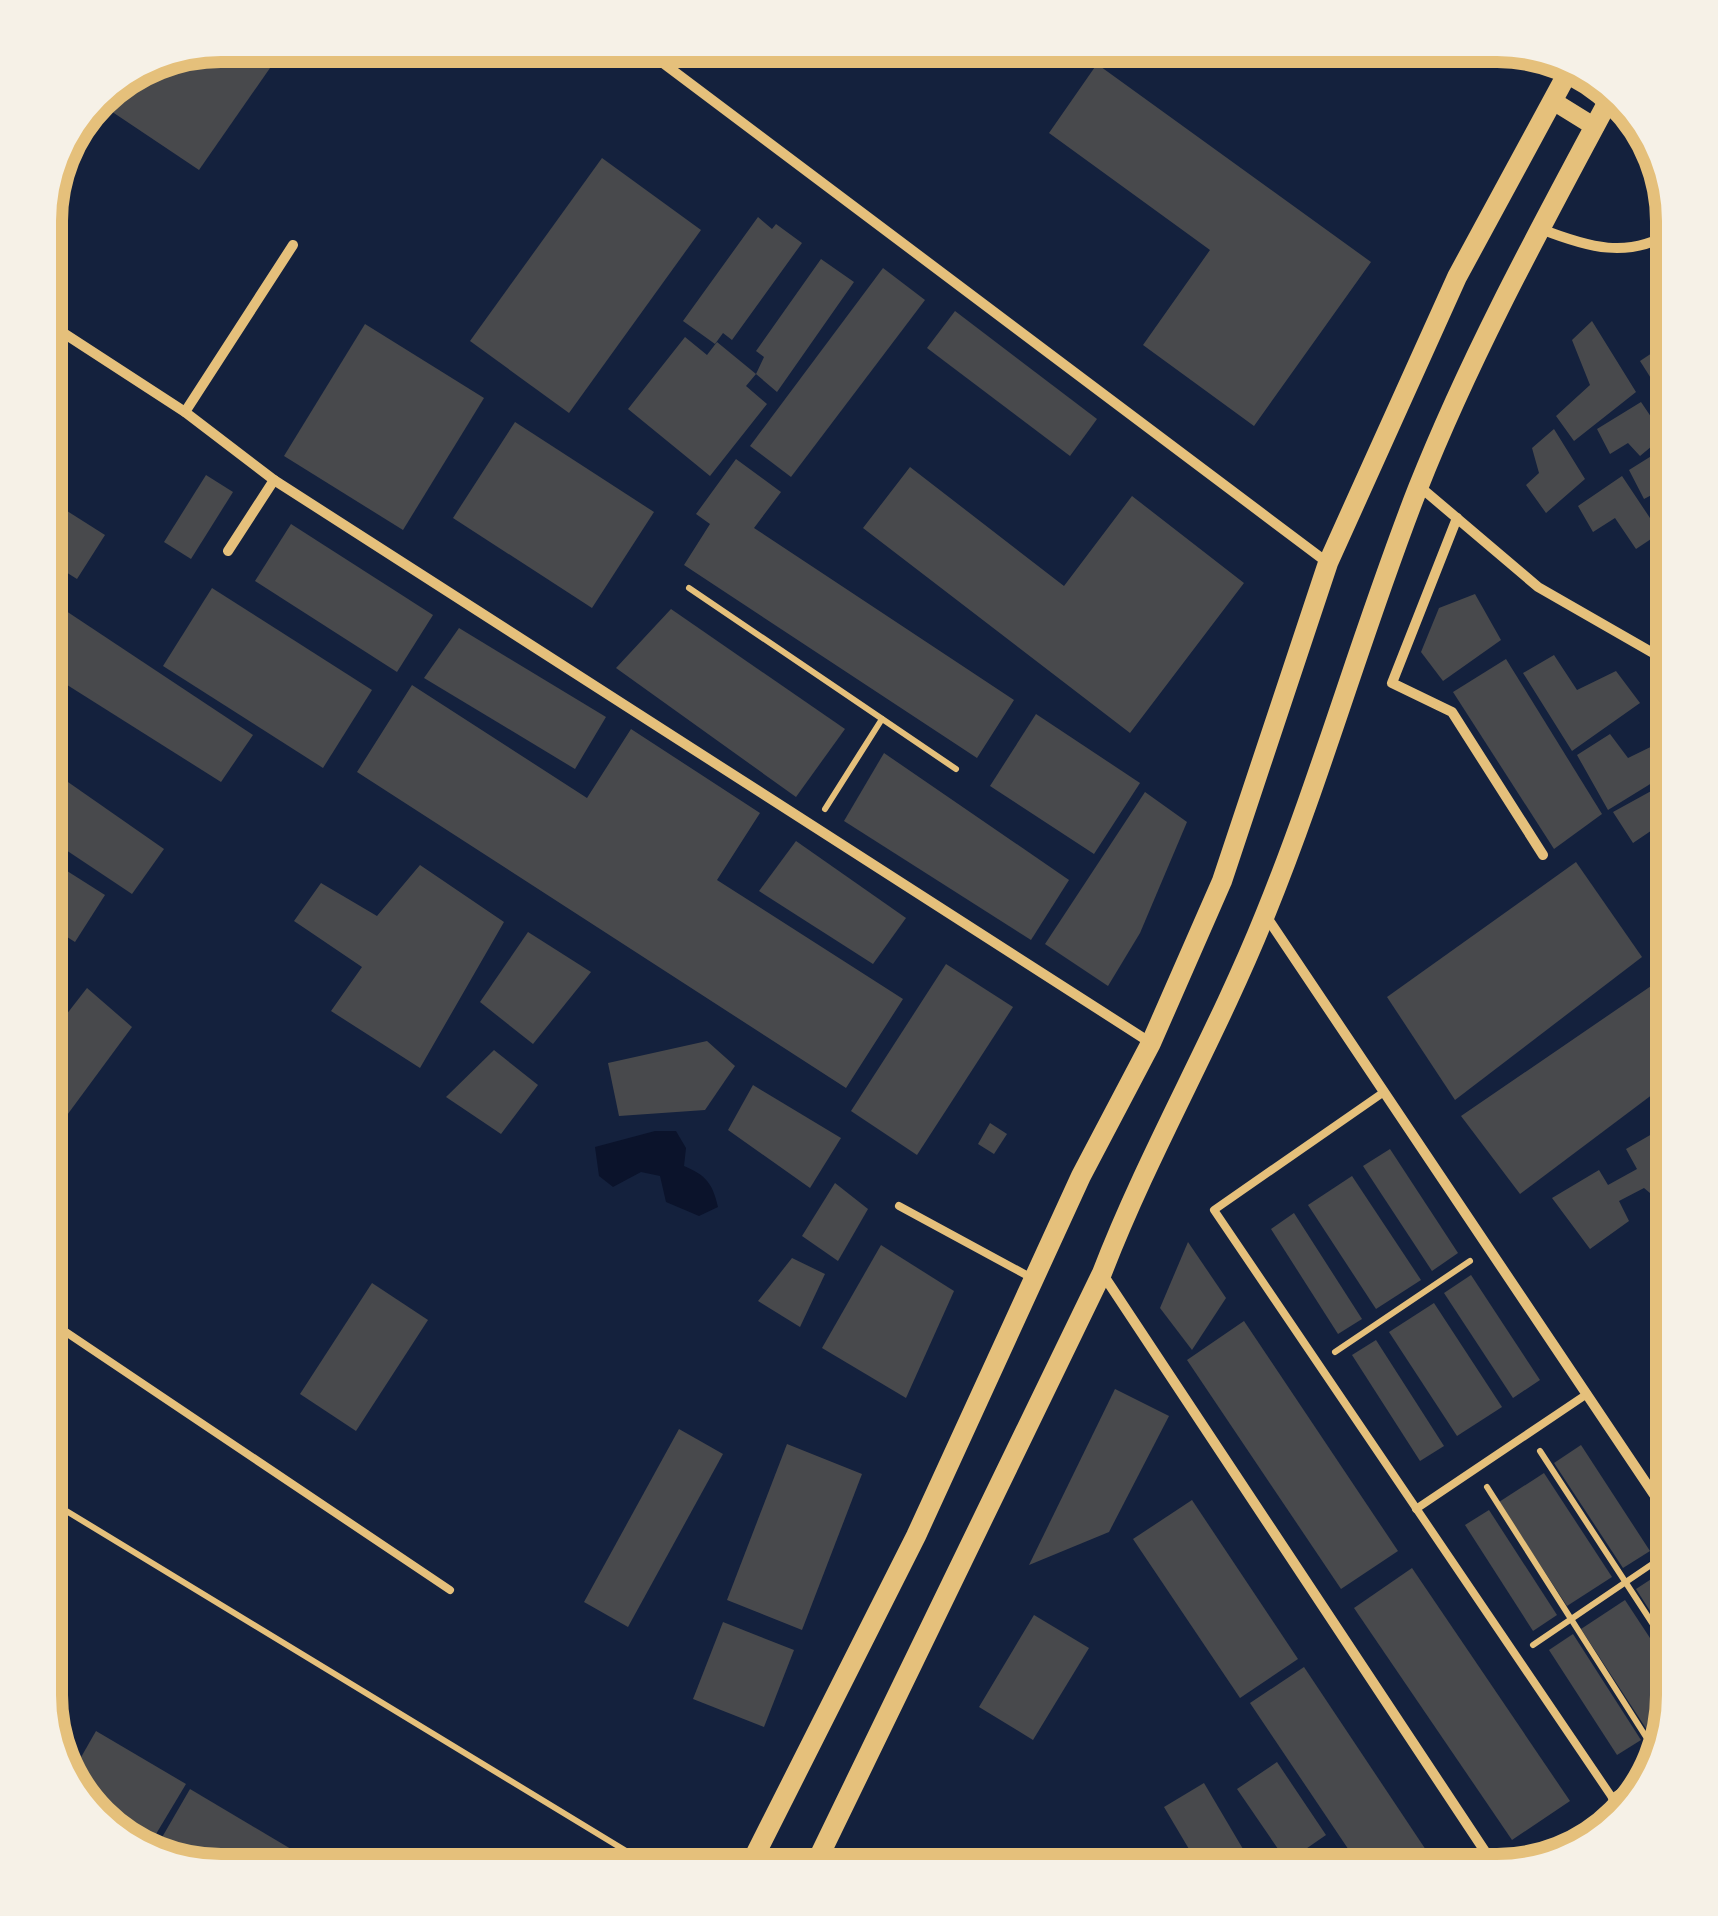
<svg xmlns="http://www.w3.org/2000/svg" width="1718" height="1916" font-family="'Asap Condensed',sans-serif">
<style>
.water{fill:#0b132b}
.building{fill:#48494c}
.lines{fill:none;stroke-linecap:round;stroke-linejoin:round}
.path{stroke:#e5c07b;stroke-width:6}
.service{stroke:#e5c07b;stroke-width:8}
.minor{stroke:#e5c07b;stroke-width:10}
.tertiary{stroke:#e5c07b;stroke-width:18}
.secondary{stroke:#e5c07b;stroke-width:20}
.rim{fill:none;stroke:#e5c07b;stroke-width:12}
</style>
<rect width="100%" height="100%" fill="#14213d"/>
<path class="water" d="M655,1131H676L686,1148L684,1166C706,1175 713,1184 718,1207L699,1216L666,1202L660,1176L641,1172L613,1187L599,1176L595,1147Z"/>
<g class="building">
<path d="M222,45H286L199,170L96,101L105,89Z"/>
<path d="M1097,64L1371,262L1254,426L1143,345L1210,250L1049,133Z"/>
<path d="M602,158L701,230L569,413L470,341Z"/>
<path d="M758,217L772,229L776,224L802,243L732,340L723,333L715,344L683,321Z"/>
<path d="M821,259L854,282L777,392L756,374L764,357L756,351Z"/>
<path d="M883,268L925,300L791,477L750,446Z"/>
<path d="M955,311L1097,419L1070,456L927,348Z"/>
<path d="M1592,321L1636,392L1574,441L1556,416L1590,385L1572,340Z"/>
<path d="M365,324L484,398L403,530L284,456Z"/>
<path d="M685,337L707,355L717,342L756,374L746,386L767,404L710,476L628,409Z"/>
<path d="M1673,339V413L1640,361Z"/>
<path d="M1641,402L1664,436L1640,456L1628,443L1610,454L1597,429Z"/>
<path d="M515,422L654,512L592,608L453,518Z"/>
<path d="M1554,429L1585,479L1546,513L1526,485L1539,473L1532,448Z"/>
<path d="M1669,445L1673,451V506L1663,489L1644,499L1629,470Z"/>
<path d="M736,459L781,492L754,528L1014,700L977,758L684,565L710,524L696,514Z"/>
<path d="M910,467L1064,586L1132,496L1244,583L1130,733L863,528Z"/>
<path d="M206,475L233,492L191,559L164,542Z"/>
<path d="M1622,476L1660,533L1636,549L1615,518L1593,532L1578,506Z"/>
<path d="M45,497L105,535L77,579L45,559Z"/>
<path d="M291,524L433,615L397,672L255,581Z"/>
<path d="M212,588L372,690L323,768L163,666Z"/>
<path d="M1475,594L1501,640L1443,681L1421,652L1439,608Z"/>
<path d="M45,597L253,735L221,782L45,671Z"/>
<path d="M671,609L845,729L796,797L616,668Z"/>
<path d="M459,628L606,717L575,769L424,678Z"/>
<path d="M1554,655L1577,690L1616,671L1640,703L1572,751L1523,673Z"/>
<path d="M1506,659L1602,814L1554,849L1453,692Z"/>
<path d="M412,685L587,798L631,729L760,813L717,880L903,999L846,1088L357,772Z"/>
<path d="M1036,714L1140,783L1094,854L990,786Z"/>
<path d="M1610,734L1628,758L1673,736V770L1608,810L1577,755Z"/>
<path d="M884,753L1069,880L1031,940L844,821Z"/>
<path d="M45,766L164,849L132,894L45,836Z"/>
<path d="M1673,779V823L1670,818L1633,843L1613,812Z"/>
<path d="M1145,792L1187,822L1140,933L1108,986L1045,944Z"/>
<path d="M796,841L906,918L873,964L759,891Z"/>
<path d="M45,857L105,895L75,942L45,923Z"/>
<path d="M1576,862L1642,957L1455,1100L1387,997Z"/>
<path d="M420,865L504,922L420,1068L331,1011L362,967L294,921L321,883L377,916Z"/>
<path d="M528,932L591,972L533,1044L480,1002Z"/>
<path d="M946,964L1013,1007L917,1155L851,1111Z"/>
<path d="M1673,971V1079L1520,1194L1461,1116Z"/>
<path d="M87,988L132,1027L45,1145V1042Z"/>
<path d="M707,1041L735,1066L705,1110L619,1116L608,1063Z"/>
<path d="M494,1050L538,1085L501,1134L446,1097Z"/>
<path d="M753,1085L841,1138L810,1188L728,1130Z"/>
<path d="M990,1123L1007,1134L994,1154L978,1144Z"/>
<path d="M1671,1123L1673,1193L1662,1203L1644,1188L1619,1201L1629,1221L1590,1249L1552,1198L1599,1170L1608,1185L1637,1169L1626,1149Z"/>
<path d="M1390,1149L1458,1253L1432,1271L1363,1166Z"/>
<path d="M1352,1176L1421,1280L1376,1309L1308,1205Z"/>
<path d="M835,1183L868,1209L838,1261L802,1236Z"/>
<path d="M1294,1213L1362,1319L1338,1334L1271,1229Z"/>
<path d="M1188,1242L1226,1298L1192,1350L1160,1308Z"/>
<path d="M881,1245L954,1291L906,1398L822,1348Z"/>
<path d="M792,1258L825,1274L800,1327L758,1301Z"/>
<path d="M1471,1275L1540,1380L1513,1398L1444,1293Z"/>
<path d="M372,1283L428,1320L356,1431L300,1394Z"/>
<path d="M1434,1303L1502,1407L1457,1436L1389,1332Z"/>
<path d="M1244,1321L1398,1551L1341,1589L1187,1360Z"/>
<path d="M1376,1340L1444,1446L1420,1461L1352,1355Z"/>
<path d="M1115,1389L1169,1416L1109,1532L1029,1565Z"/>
<path d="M679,1429L723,1454L628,1627L584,1602Z"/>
<path d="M787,1444L862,1474L802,1630L727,1600Z"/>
<path d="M1581,1445L1650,1551L1623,1568L1554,1463Z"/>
<path d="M1544,1473L1612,1577L1567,1606L1499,1502Z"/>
<path d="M1192,1500L1298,1659L1240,1698L1133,1539Z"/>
<path d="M1489,1510L1557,1615L1533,1631L1465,1525Z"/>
<path d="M1412,1568L1570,1801L1512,1840L1354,1608Z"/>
<path d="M1662,1572L1673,1588V1647L1636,1589Z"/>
<path d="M1625,1600L1673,1673L1667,1721L1649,1733L1581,1629Z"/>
<path d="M1034,1615L1089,1648L1033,1740L979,1707Z"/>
<path d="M723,1622L794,1650L764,1727L693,1699Z"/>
<path d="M1573,1634L1641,1740L1617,1755L1549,1650Z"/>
<path d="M1304,1667L1426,1850L1395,1871H1363L1250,1703Z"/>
<path d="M96,1731L186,1784L153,1839L79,1795L72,1773Z"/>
<path d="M1277,1762L1326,1835L1287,1862L1237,1789Z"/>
<path d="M1204,1783L1256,1871H1202L1164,1807Z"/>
<path d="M190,1789L328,1871H221L184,1862L157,1846Z"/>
</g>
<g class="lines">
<g class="path">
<path d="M689,588L956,769"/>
<path d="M825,809L882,719"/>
<path d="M1335,1352L1470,1261"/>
<path d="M1540,1451L1673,1655"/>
<path d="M1487,1487L1655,1751"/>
<path d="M45,1498L659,1871"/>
<path d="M1533,1645L1673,1550"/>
</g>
<g class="service">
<path d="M662,62L673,46"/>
<path d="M1384,1092L1214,1210L1622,1812"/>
<path d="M899,1206L1030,1277"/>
<path d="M45,1318L450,1590"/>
<path d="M1416,1509L1587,1394"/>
<path d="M1612,1798L1655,1769"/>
</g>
<g class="minor">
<path d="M639,45L1328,563"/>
<path d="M1541,229C1587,247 1629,260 1673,231"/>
<path d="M45,321L185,412L274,480L1151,1043"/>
<path d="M185,412L293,245"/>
<path d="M1419,486L1538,587L1660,657L1673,656"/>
<path d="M1457,518L1392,683L1452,712L1543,855"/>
<path d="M228,551L274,480"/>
<path d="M1266,916L1673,1523"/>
<path d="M1102,1273L1498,1871"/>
</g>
<path class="tertiary" d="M1553,101L1595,127"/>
<g class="secondary">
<path d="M747,1871L916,1536L1081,1176L1151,1043L1222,881L1328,563L1457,277L1573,63"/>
<path d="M812,1871L1102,1273C1149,1151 1216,1037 1265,915C1322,775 1363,628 1418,488C1472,352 1543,223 1612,94"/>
</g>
</g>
<path d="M0 0H1718V1916H0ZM221 62H1497A159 159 0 0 1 1656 221V1695A159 159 0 0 1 1497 1854H221A159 159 0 0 1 62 1695V221A159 159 0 0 1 221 62Z" fill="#f6f1e7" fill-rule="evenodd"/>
<path class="rim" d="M221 62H1497A159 159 0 0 1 1656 221V1695A159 159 0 0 1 1497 1854H221A159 159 0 0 1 62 1695V221A159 159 0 0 1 221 62Z"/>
</svg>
